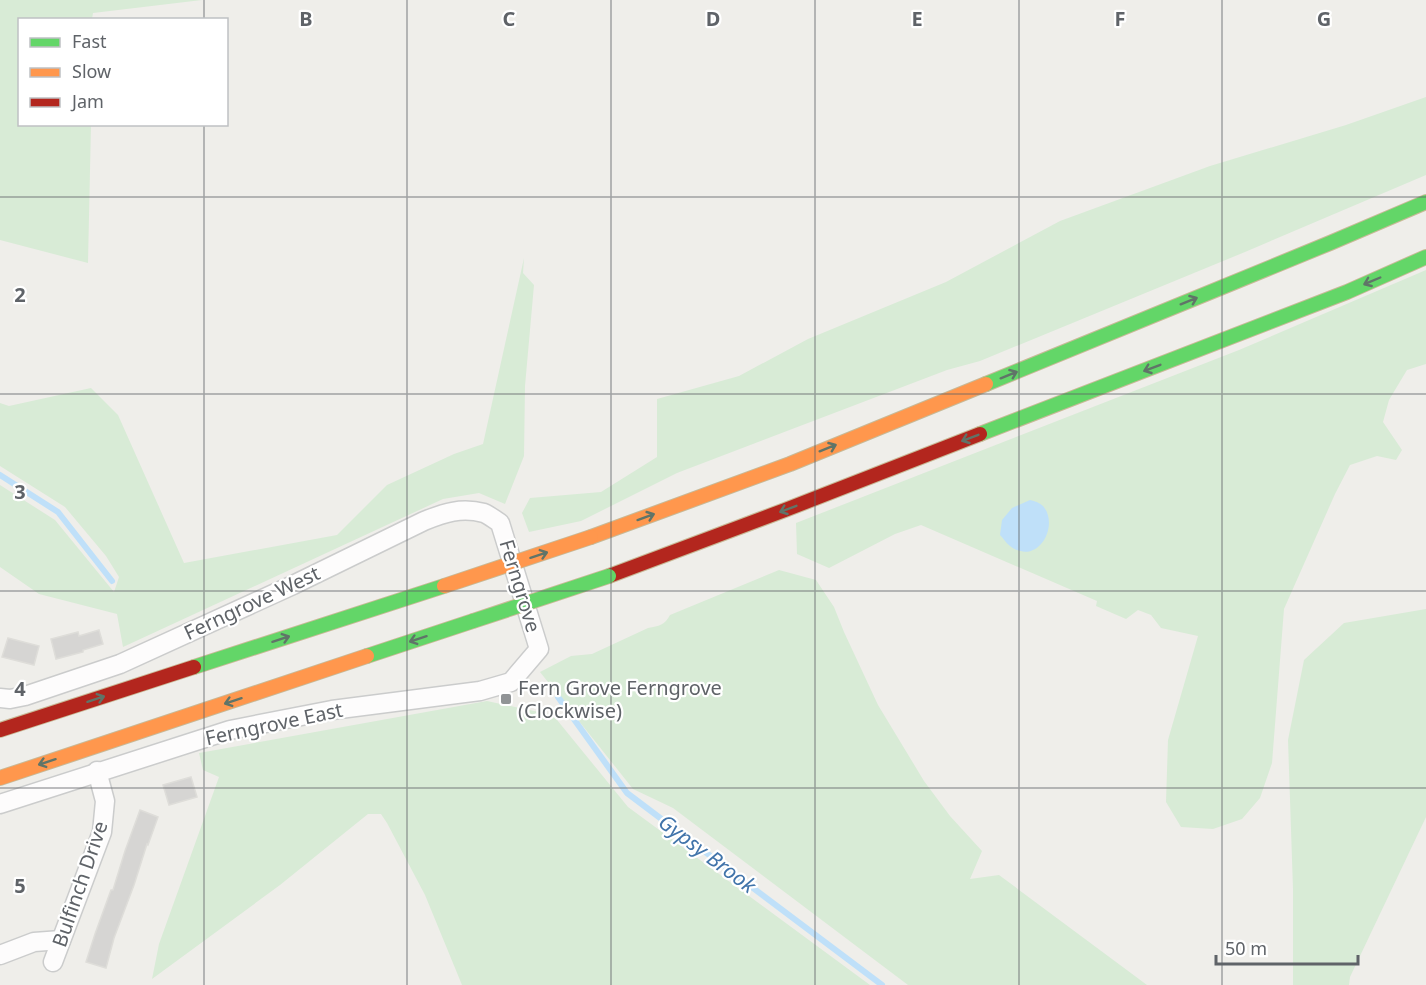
<svg xmlns="http://www.w3.org/2000/svg" width="1426" height="985" font-family="'Noto Sans',sans-serif">
<style>
.green{fill:#d8ebd6}
.water{fill:#bfe0f9}
.lines{fill:none;stroke-linecap:round;stroke-linejoin:round}
.stream{stroke:#bfe0f9;stroke-width:6}
.building{fill:#d6d5d3;stroke:#deddd9;stroke-width:1.5}
.street-casing{stroke:#cbcccc;stroke-width:21}
.fast-casing{stroke:#c8b996;stroke-width:16}
.slow-casing{stroke:#c8b996;stroke-width:16}
.jam-casing{stroke:#c8b996;stroke-width:16}
.street{stroke:#fdfcfc;stroke-width:18}
.fast{stroke:#63d668;stroke-width:14}
.slow{stroke:#ff974d;stroke-width:14}
.jam{stroke:#b3261e;stroke-width:14}
.fast-bridge-casing{stroke:#c8b996;stroke-width:16;stroke-linecap:butt}
.slow-bridge-casing{stroke:#c8b996;stroke-width:16;stroke-linecap:butt}
.fast-bridge{stroke:#63d668;stroke-width:14}
.slow-bridge{stroke:#ff974d;stroke-width:14}
.oneway{stroke:#607468}
.grid{fill:none;stroke:#5f6368;stroke-width:1.5;stroke-opacity:0.55}
.poi-dot{fill:#919496;stroke:#fff;stroke-width:2}
.labels{text-anchor:middle;stroke-width:4.5;stroke-linejoin:round;paint-order:stroke}
.street-label{font-size:20px;fill:#5f6368;stroke:#fff}
.poi-label{font-size:20px;fill:#5f6368;stroke:#fff;text-anchor:start}
.water-label{font-size:21px;font-style:italic;fill:#4174aa;stroke:#fff}
.grid-label{font-size:20px;text-anchor:middle;font-weight:bold;fill:#5f6368;stroke:#fff;stroke-width:4.5;stroke-linejoin:round;paint-order:stroke}
</style>
<rect width="100%" height="100%" fill="#efeeea"/>
<g class="green">
<path d="M0,0H202L93,13L92,19L20,20V124L91,125L88,263L0,240Z"/>
<path d="M1426,97V175L1245,252L980,361L947,370L677,473L581,521L529,532L522,513L530,498L601,492L657,457V399L739,376L808,339L946,282L1060,221L1210,166L1346,125Z"/>
<path d="M524,258L523,273L534,285L525,386L524,456L505,504L479,493L443,499L123,647L117,614L39,594L0,567V485L55,520L114,592L119,577L106,556L65,507L0,466V403L9,406L91,388L118,415L184,563L337,535L387,485L454,454L483,444Z"/>
<path d="M1426,270V364L1407,370L1389,400L1383,422L1402,450L1396,460L1377,456L1350,465L1335,494L1284,609L1272,763L1260,798L1242,819L1213,829L1181,827L1166,802L1168,740L1198,636L1161,628L1151,615L1138,610L1126,619L1096,606L1097,601L921,525L895,534L829,568L797,554L796,523L1239,350Z"/>
<path d="M779,570L816,580L834,607L844,632L878,705L924,781L950,816L982,851L970,879L999,875L1147,985H908L673,808L633,789L540,672L571,656L592,654L648,628C659,626 665,625 670,615Z"/>
<path d="M1426,609V817L1350,977L1349,985H1293V889L1288,740L1304,660L1344,623Z"/>
<path d="M487,701L553,715L628,807L870,985H462L425,895L387,823L381,814H368L280,885L152,979L159,944L219,777L203,770L199,753Z"/>
</g>
<path class="water" d="M1030,500C1035,501 1040,503 1043,506C1060,525 1038,567 1010,546C1006,543 1003,538 1000,535L1002,520L1012,508Z"/>
<g class="lines">
<g class="stream">
<path d="M0,475L58,512L112,581"/>
<path d="M558,697L627,793L882,985"/>
</g>
</g>
<g class="building">
<path d="M99,630L103,644L83,650V652L56,659L51,639L78,632L79,636Z"/>
<path d="M8,638L39,646L34,665L2,657Z"/>
<path d="M191,777L197,797L169,805L163,785Z"/>
<path d="M140,810L158,817L148,845L147,844L134,885L114,938L106,968L86,962L95,934L111,890H113L125,851Z"/>
</g>
<g class="lines">
<defs>
<g id="street">
<path d="M0,698L10,699L25,696L120,664L293,585L424,521C444,513 461,507 484,513C489,515 495,520 500,523L539,649L511,682L480,691L332,710L230,730L0,804"/>
<path d="M0,955L34,942L61,940"/>
<path d="M53,962L102,832L105,801L97,771"/>
</g>
<g id="fast">
<path d="M986,384L1330,243L1426,202"/>
<path d="M980,434L1347,292L1426,257"/>
<path d="M367,656L473,621"/>
<path d="M194,667L444,586"/>
</g>
<g id="slow">
<path d="M591,537L790,464L986,384"/>
<path d="M0,778L367,656"/>
</g>
<g id="jam">
<path d="M609,576L785,510L980,434"/>
<path d="M0,730L194,667"/>
</g>
</defs>
<use href="#street" class="street-casing"/>
<use href="#fast" class="fast-casing"/>
<use href="#slow" class="slow-casing"/>
<use href="#jam" class="jam-casing"/>
<use href="#street" class="street"/>
<use href="#fast" class="fast"/>
<use href="#slow" class="slow"/>
<use href="#jam" class="jam"/>
<defs>
<path id="fast-bridge" d="M473,621L609,576"/>
<path id="slow-bridge" d="M444,586L591,537"/>
</defs>
<use href="#fast-bridge" class="fast-bridge-casing"/>
<use href="#slow-bridge" class="slow-bridge-casing"/>
<use href="#fast-bridge" class="fast-bridge"/>
<use href="#slow-bridge" class="slow-bridge"/>
</g>
<defs><path id="oneway-shaft" d="M-6 0H5M1.5-3L5.5 0L1.5 3" fill="none" stroke-width="1.6" stroke-linecap="round" stroke-linejoin="round" transform="scale(1.5)"/></defs>
<g class="oneway">
<use href="#oneway-shaft" transform="translate(1372 281) rotate(157)"/>
<use href="#oneway-shaft" transform="translate(1189 301) rotate(-22)"/>
<use href="#oneway-shaft" transform="translate(1152 368) rotate(159)"/>
<use href="#oneway-shaft" transform="translate(1009 375) rotate(-22)"/>
<use href="#oneway-shaft" transform="translate(970 438) rotate(159)"/>
<use href="#oneway-shaft" transform="translate(828 448) rotate(-22)"/>
<use href="#oneway-shaft" transform="translate(788 509) rotate(159)"/>
<use href="#oneway-shaft" transform="translate(646 517) rotate(-20)"/>
<use href="#oneway-shaft" transform="translate(539 555) rotate(-18)"/>
<use href="#oneway-shaft" transform="translate(281 639) rotate(-18)"/>
<use href="#oneway-shaft" transform="translate(418 639) rotate(162)"/>
<use href="#oneway-shaft" transform="translate(96 699) rotate(-18)"/>
<use href="#oneway-shaft" transform="translate(233 701) rotate(162)"/>
<use href="#oneway-shaft" transform="translate(47 762) rotate(162)"/>
</g>
<path class="grid" d="M204,0V20M407,0V985M611,0V985M815,0V985M1019,0V985M1222,0V985M204,124V985M0,197H1426M0,394H1426M0,591H1426M0,788H1426"/>
<rect class="poi-dot" x="500" y="693" width="12" height="12" rx="3"/>
<g class="labels">
<g class="street-label">
<text transform="translate(520 586) rotate(73)" y="7">Ferngrove</text>
<text transform="translate(252 603) rotate(-25)" y="7">Ferngrove West</text>
<text transform="translate(274 724) rotate(-12)" y="7">Ferngrove East</text>
<text transform="translate(80 884) rotate(-71)" y="7">Bulfinch Drive</text>
</g>
<g class="poi-label">
<text x="518" y="695">Fern Grove Ferngrove<tspan x="518" dy="23">(Clockwise)</tspan></text>
</g>
<g class="water-label">
<text transform="translate(707 854) rotate(37)" y="7">Gypsy Brook</text>
</g>
</g>
<g class="grid-label">
<text x="306" y="26">B</text>
<text x="509" y="26">C</text>
<text x="713" y="26">D</text>
<text x="917" y="26">E</text>
<text x="1120" y="26">F</text>
<text x="1324" y="26">G</text>
<text x="20" y="302">2</text>
<text x="20" y="499">3</text>
<text x="20" y="696">4</text>
<text x="20" y="893">5</text>
</g>
<rect x="18" y="18" width="210" height="108" fill="#ffffff" stroke="#bfc1c3" stroke-width="1.5"/>
<rect x="30" y="38" width="30" height="9" fill="#63d668" stroke="#bfc1c3" stroke-width="1.5"/>
<text x="72" y="48" font-size="18" fill="#5f6368">Fast</text>
<rect x="30" y="68" width="30" height="9" fill="#ff974d" stroke="#bfc1c3" stroke-width="1.5"/>
<text x="72" y="78" font-size="18" fill="#5f6368">Slow</text>
<rect x="30" y="98" width="30" height="9" fill="#b3261e" stroke="#bfc1c3" stroke-width="1.5"/>
<text x="72" y="108" font-size="18" fill="#5f6368">Jam</text>
<path d="M1216 955v9h142v-9" fill="none" stroke="#5f6368" stroke-width="3"/>
<text x="1225" y="955" font-size="18" fill="#5f6368" stroke="#ffffff" stroke-width="4.5" paint-order="stroke">50 m</text>
</svg>
